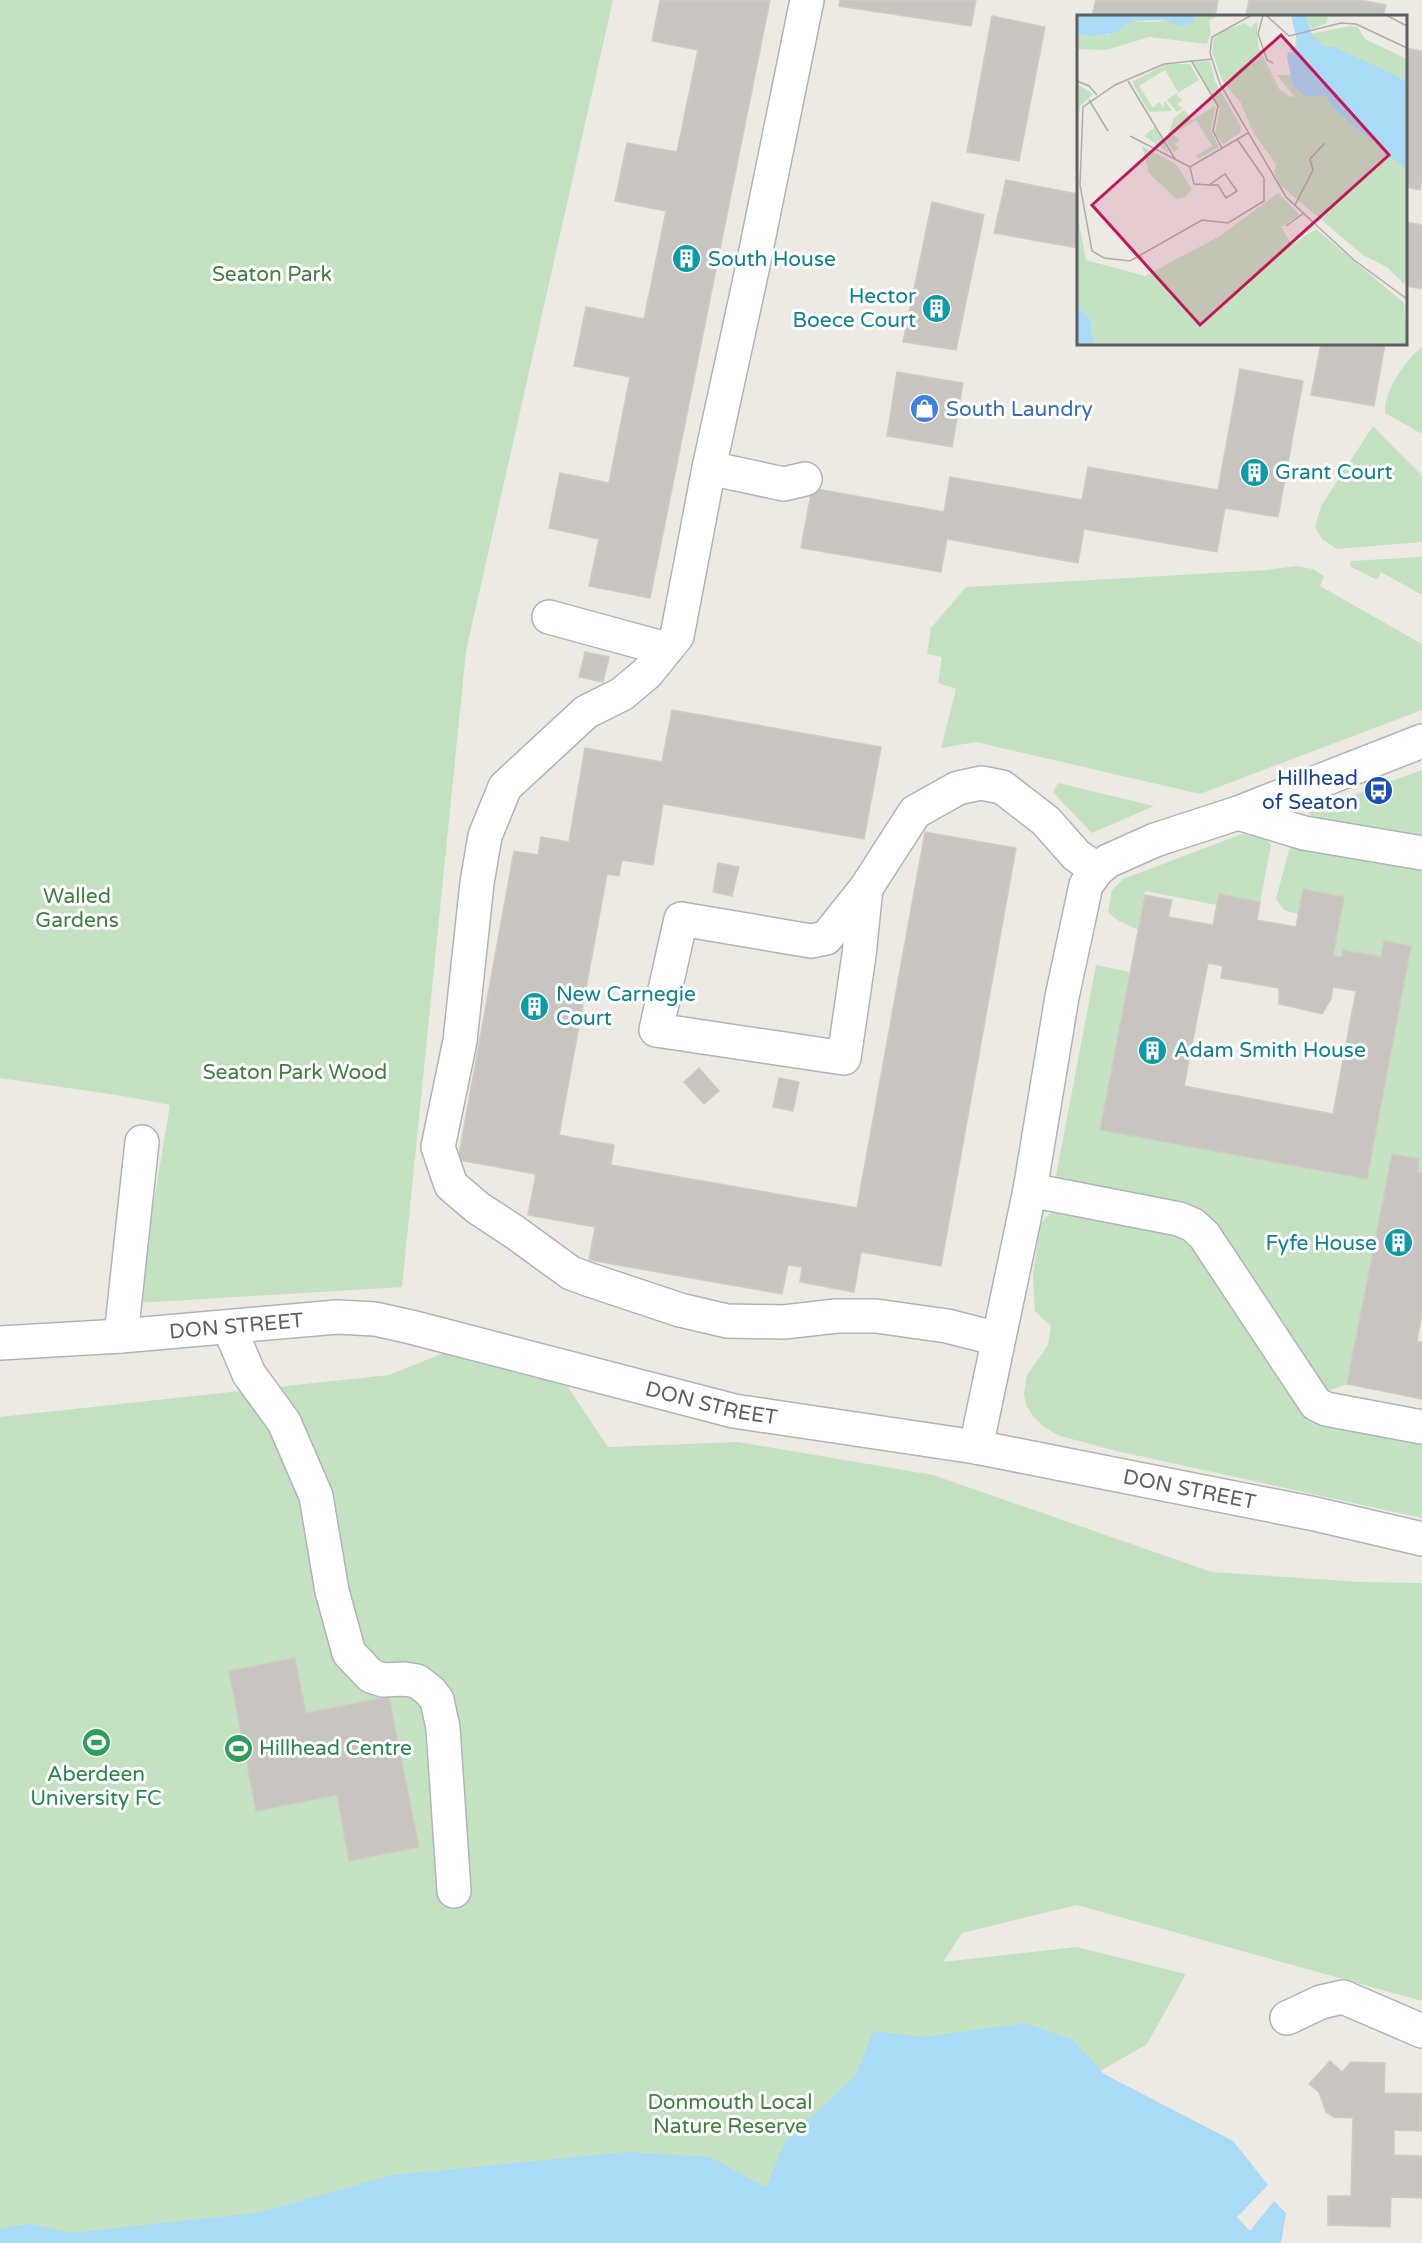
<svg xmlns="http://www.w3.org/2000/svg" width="1422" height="2243" font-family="'Varela Round',sans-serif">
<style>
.green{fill:#c4e2c2}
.water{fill:#a9daf6}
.building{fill:#c8c5c0;stroke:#d0cbc2;stroke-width:1.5;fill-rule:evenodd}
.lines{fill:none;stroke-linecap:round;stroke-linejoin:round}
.minor-casing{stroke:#b0b4b7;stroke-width:36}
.minor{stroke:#fff;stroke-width:33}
.labels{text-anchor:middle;stroke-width:6;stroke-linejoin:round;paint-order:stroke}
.culture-label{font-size:21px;fill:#0d838f;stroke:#fff;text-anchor:start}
.park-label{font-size:21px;fill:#3f7f3d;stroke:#fff}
.shop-label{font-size:21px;fill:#366cbe;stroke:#fff;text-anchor:start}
.transit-label{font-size:21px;fill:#164399;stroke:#fff;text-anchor:end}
.street-label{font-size:21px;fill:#5b5f62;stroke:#fff}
.leisure-label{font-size:21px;fill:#27864d;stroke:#fff;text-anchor:start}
.inset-road{fill:none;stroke:#aeaeab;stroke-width:1.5}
.view{fill:#c2185b;fill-opacity:0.15;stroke:#c2185b;stroke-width:3}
.inset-edge{fill:none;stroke:#5b5f62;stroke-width:3}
</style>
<rect width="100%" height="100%" fill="#eceae3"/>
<g class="green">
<path d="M0,0H613L466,651L402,1287L137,1303L170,1105L123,1096L0,1078Z"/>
<path d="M1422,347V434L1385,413C1382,394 1407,358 1422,347Z"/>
<path d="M1373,426L1422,476V542L1337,549L1322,539L1315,527L1321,506Z"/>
<path d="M1422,557V595L1381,572L1377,580L1351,567L1350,561Z"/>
<path d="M1297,566L1313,569L1324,576L1320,586L1422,644V710L1200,794L976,742L941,748L956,689L938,683L942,657L927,654L931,628L966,587L1267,570Z"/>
<path d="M1422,770V841L1316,821L1308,812Z"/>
<path d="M1058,783L1154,806L1092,833L1053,792Z"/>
<path d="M1242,834L1266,839L1271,845L1260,902L1220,894L1217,905L1145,891L1138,930L1117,920L1108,912L1112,890L1123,879Z"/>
<path d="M1295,845L1413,863L1422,872V1173L1417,1172L1419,1159L1392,1154L1347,1384L1327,1391L1319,1387L1211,1221L1059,1179L1056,1176L1096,965L1130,972L1100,1130L1367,1179L1411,947L1384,942L1381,957L1344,950L1342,957L1333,956L1344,897L1303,889L1298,914L1284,910L1276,899L1289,850Z"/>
<path d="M1062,1211L1183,1231L1298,1405L1422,1440V1518L1121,1452L1060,1436L1044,1427L1033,1416L1026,1405L1024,1394L1027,1375L1048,1345L1051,1326L1035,1311L1033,1275L1040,1225L1049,1214Z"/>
<path d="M446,1352L566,1384L608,1447L738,1442L933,1475L1212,1572L1361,1582L1422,1583V2001L1077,1905L962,1933L943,1962L1076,1947L1186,1974L1147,2044L1083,2081L1249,2163L0,2243V1417L389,1375Z"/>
</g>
<path class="water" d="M1025,2023L1073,2040L1104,2074L1233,2141L1268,2185L1237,2217L1250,2231L1274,2201L1286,2213L1281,2243H0V2228L31,2224L70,2233L257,2213L393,2175L628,2152L710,2157L766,2187L785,2142L856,2075L873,2031L923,2037Z"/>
<g class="building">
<path d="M660,0H770L650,598L589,586L599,539L549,528L560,473L609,483L630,377L574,366L586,307L644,319L666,211L615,201L627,143L677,152L698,50L652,41Z"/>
<path d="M840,0H976L971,26L839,6Z"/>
<path d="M1096,0H1218L1215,16H1092Z"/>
<path d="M1249,0H1360L1386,5L1383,16H1246Z"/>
<path d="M992,16L1045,27L1019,161L967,152Z"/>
<path d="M1406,48L1422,51V180L1420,190L1406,187Z"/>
<path d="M1006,180L1078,194V248L994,233Z"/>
<path d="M932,202L984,215L956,350L903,342Z"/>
<path d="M1406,222L1422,225V289L1406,286Z"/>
<path d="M1321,344H1385L1374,406L1311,395Z"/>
<path d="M1240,369L1303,381L1278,517L1225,508L1217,552L1084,529L1078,563L947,539L941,572L801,548L812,488L944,512L950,477L1082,500L1088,467L1218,490Z"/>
<path d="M897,372L963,383L952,447L887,436Z"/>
<path d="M585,652L609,657L603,682L579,677Z"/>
<path d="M672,710L881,747L864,839L663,804L653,865L622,860L619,876L607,874L559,1135L614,1145L611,1165L857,1208L925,832L1016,848L941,1266L861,1252L854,1292L800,1282L802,1267L788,1265L782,1294L589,1260L595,1227L528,1215L536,1174L458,1160L514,851L538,855L541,837L569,842L585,748L662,762Z"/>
<path d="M718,863L739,867L732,896L713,892Z"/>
<path d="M1303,889L1344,897L1333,956L1342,957L1343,950L1381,957L1384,941L1411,946L1367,1179L1100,1130L1145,895L1172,900L1168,917L1213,925L1219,894L1260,902L1257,920L1296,927ZM1208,963L1223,966L1221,978L1279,988V1004L1322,1014L1331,999L1333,987L1356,991L1333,1114L1184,1086Z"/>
<path d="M699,1068L719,1091L704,1104L684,1082Z"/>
<path d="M779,1078L799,1082L793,1111L773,1107Z"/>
<path d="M1392,1154L1419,1159L1417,1172L1422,1173V1312L1417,1342H1422V1399L1347,1384Z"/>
<path d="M295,1658L306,1713L389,1697L419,1847L349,1861L337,1795L256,1811L229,1671Z"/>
<path d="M1330,2061L1342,2072L1351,2062L1385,2063L1384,2093L1421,2094L1420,2131L1394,2130V2155L1422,2156V2198L1391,2197L1390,2227L1328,2225V2196H1351L1353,2118L1334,2117L1326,2112L1319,2092L1309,2084Z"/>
<path d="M1421,2094H1422V2131H1420Z"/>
</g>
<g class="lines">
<defs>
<g id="minor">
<path d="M807,0L752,270L709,468L677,636L647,673L622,694L586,712L505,787L485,836L477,883L460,1041L438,1147L451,1185L478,1208L516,1233L571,1273L587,1279L680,1310L727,1321L784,1322L836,1316H876L947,1326L998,1339"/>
<path d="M709,468L784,484L805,479"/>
<path d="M549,617L666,649"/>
<path d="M1238,813L1304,833L1422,853"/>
<path d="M866,888L826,938L811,941L681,919L656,1030L844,1058L859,955L866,888L915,812L958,788L981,783L1002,787L1046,821L1076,855L1097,870"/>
<path d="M1030,1190L1179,1219L1193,1225L1204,1235L1316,1404L1326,1409L1422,1427"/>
<path d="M229,1327L249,1374L284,1422L316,1496L332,1591L349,1653L371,1676L383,1680L404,1679L417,1681L430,1691L437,1700L443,1728L454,1891"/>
<path d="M121,1336L142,1142"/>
<path id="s1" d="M0,1343L121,1336L337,1317L375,1319L411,1327L734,1411L976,1447L1315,1514L1422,1539"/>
<path d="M976,1447L1030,1190L1062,997L1086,885L1097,870L1108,861L1155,840L1238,813L1422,741"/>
<path d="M1287,2018L1321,2002L1343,1997L1422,2031"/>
</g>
</defs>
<use href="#minor" class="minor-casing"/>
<use href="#minor" class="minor"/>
</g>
<defs>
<symbol id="building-disc" viewBox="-11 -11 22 22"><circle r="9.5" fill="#0f9aa8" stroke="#fff"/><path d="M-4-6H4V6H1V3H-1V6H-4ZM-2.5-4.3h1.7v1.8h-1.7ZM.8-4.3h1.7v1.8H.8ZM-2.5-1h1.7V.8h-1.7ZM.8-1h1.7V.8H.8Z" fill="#fff"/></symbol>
<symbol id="shop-disc" viewBox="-11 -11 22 22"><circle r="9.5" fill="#3f7fe0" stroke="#fff"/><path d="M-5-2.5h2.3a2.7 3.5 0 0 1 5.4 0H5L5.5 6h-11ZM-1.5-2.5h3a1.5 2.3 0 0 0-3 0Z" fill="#fff"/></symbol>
<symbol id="bus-disc" viewBox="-11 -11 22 22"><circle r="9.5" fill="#1a4fb4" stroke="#fff"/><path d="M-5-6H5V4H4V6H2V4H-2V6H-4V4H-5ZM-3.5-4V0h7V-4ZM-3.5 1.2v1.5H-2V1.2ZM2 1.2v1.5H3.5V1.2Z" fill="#fff"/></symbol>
<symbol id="stadium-disc" viewBox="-11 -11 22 22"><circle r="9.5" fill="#2e9e5b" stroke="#fff"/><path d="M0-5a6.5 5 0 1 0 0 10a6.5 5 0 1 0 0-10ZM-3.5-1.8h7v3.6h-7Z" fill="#fff"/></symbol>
</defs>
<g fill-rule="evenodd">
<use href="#building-disc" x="670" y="242" width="33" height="33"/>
<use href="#building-disc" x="920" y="292" width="33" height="33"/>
<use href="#shop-disc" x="908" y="392" width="33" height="33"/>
<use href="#building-disc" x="1238" y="456" width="33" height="33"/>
<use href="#bus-disc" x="1362" y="774" width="33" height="33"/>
<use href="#building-disc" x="518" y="990" width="33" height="33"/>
<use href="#building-disc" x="1136" y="1034" width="33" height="33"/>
<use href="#building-disc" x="1382" y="1226" width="33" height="33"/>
<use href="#stadium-disc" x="80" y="1726" width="33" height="33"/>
<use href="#stadium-disc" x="222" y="1732" width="33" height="33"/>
</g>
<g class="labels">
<g class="culture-label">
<text x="708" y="266">South House</text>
<text x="916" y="303" text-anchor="end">Hector<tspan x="916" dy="24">Boece Court</tspan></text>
<text x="1275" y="479">Grant Court</text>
<text x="556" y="1001">New Carnegie<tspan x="556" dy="24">Court</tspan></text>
<text x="1174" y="1057">Adam Smith House</text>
<text x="1377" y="1250" text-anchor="end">Fyfe House</text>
</g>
<g class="park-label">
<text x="272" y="281">Seaton Park</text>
<text x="77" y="903">Walled<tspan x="77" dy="24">Gardens</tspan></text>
<text x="295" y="1079">Seaton Park Wood</text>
<text x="730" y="2109">Donmouth Local<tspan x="730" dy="24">Nature Reserve</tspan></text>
</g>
<g class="shop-label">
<text x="946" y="416">South Laundry</text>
</g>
<g class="transit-label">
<text x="1358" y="785">Hillhead<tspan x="1358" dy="24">of Seaton</tspan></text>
</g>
<g class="street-label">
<text dy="7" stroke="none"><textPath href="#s1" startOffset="237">DON STREET</textPath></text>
<text dy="7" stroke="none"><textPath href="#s1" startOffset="723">DON STREET</textPath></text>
<text dy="7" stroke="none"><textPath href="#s1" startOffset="1209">DON STREET</textPath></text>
</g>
<g class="leisure-label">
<text x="259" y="1755">Hillhead Centre</text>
<text x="96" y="1781" text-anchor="middle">Aberdeen<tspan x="96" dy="24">University FC</tspan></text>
</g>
</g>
<g transform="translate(1077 15)">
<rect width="330" height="330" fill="#eceae3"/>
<path d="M116,0H142L132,6L134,18L130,29L72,22L29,35L0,34V19L31,20L54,6L78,7ZM229,0H251L250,8L234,14ZM180,6L181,31L202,74L213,82L217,81L200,60H216L219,22L273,11L281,12L288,24L330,44V262L327,269L310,252L286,240L203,170L197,157L199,149L177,119L164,88L146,67L135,37L137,23L144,17L168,8L173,13ZM133,46L138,66L164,112L163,118L146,129L138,118L143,94L117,47ZM89,49H113L122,65L99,79L105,85L100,89L106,93L100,97L90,85L101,77L88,55L62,71L76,93L82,87L86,93L88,86L95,96L72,97L55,67ZM0,69L16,79L3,91L2,101ZM138,91L134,116L142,132L121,144L119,141L135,131L119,105L96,119L103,125L97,129L102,133L97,137L89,125L97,103L107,95L115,105ZM78,112L92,138L67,121ZM65,131L99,149L115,174L108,182L99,184L72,158ZM201,178L223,200L204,212L215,230L239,214L327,288L330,330H17L13,304L0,290V197L9,245L68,261L143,221Z" fill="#c4e2c2"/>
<path d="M0,0H116L118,2L116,8L104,11L87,5L54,6L39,18L15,21L0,19ZM214,0H229L235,20L246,31L258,32L330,66V155L257,94L249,80L228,82L216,70L210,43L211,37H216L212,34L221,30ZM0,290L13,304L17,330H0Z" fill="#a9daf6"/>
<path class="inset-road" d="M175,0L135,22L133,38L143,69L209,182L277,245L330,284M186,0L181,19L190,45L196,48M189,0L212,21L264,8L279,9L330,33M309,0L330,11M135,44L87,49L38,70L6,92L3,170L15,236L27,243L53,246L125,205L151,208L187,186V163L160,124M114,45L141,91L136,116L145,133M0,66L12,71L20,80M51,66L98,144M12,85L31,116M53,121L113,152L171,118M113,152L117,169L132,170L148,159L160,176L149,183L141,170H132M218,190L236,155L233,144L248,128M209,211L227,198"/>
<path class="view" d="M204,20L312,140L123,310L15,190Z"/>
<rect width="330" height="330" class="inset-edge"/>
</g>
</svg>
